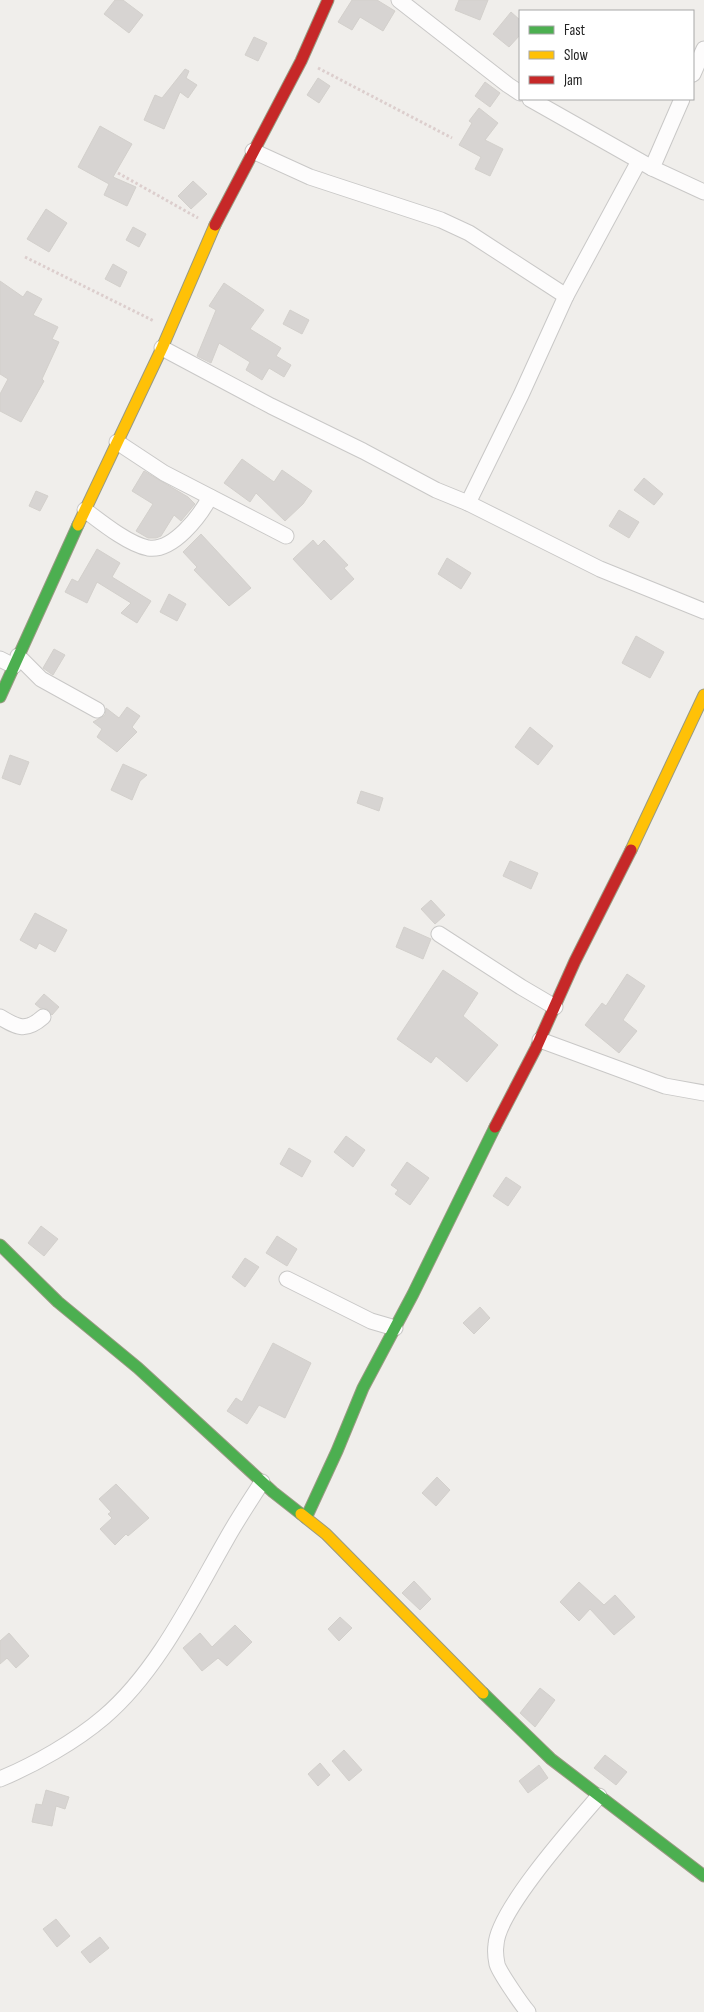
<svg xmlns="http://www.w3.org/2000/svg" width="704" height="2012" font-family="'Sofia Sans Condensed',sans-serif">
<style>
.building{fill:#d7d4d2;stroke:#d3d0cc}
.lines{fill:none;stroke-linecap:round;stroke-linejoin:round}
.street-casing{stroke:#c9c8c7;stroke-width:17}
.fast-casing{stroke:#999a82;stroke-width:13}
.slow-casing{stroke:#999a82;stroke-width:13}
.jam-casing{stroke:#999a82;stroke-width:13}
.path{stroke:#dccecd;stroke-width:3;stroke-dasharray:2.5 2.5;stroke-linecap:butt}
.street{stroke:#fdfcfc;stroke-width:15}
.fast{stroke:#4caf50;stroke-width:11}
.slow{stroke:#ffc107;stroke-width:11}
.jam{stroke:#c62828;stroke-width:11}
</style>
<rect width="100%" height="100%" fill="#f0eeeb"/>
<g class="building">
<path d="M115,0H123L143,15L129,33L104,14Z"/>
<path d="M352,0H377L395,11L383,31L360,17L352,30L338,22Z"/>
<path d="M459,0H488L480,20L455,10Z"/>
<path d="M511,12L520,20V35L509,47L493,34Z"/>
<path d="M254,37L267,43L258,61L245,55Z"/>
<path d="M185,69L189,71L186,78L197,85L188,98L180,92L164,129L144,120L155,95L162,98Z"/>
<path d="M318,78L330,86L319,103L307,95Z"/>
<path d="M485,82L500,93L490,107L475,96Z"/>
<path d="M479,108L498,123L485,140L503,149L490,176L475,169L481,157L459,145L472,123L469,121Z"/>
<path d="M100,126L132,144L113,177L136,187L127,206L104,195L109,184L78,167Z"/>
<path d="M193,181L207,194L191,209L178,196Z"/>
<path d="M46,209L67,223L49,252L27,239Z"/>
<path d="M133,227L146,234L139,247L126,240Z"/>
<path d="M113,264L127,272L120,287L105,279Z"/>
<path d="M0,281L23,297L27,291L42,299L33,315L58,327L52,339L59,342L42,379L44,381L21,422L0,411V394L8,379L0,374Z"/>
<path d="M224,283L264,310L250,329L281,348L276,356L291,365L284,377L269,368L262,380L246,370L250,362L219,343L211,363L197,356L216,310L209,306Z"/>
<path d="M290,310L309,320L302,334L283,324Z"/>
<path d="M242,459L274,482L282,470L312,491L303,504L285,521L256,493L250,502L224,483Z"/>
<path d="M144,471L188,497L195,504L181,521L174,515L161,536L156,538H148L136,531L153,504L132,491Z"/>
<path d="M644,478L663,494L654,505L634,490Z"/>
<path d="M36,491L48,496L40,511L29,506Z"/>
<path d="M619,510L639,522L629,538L609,526Z"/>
<path d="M201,534L251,588L229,606L194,570L197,567L183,552Z"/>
<path d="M313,540L318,546L324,540L348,565L344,568L354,579L331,600L293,559Z"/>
<path d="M97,549L120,563L112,577L151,601L137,623L121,613L131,603L97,582L87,603L65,592L72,579L78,582Z"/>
<path d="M447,558L471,573L461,589L438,574Z"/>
<path d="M169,594L186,604L177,621L160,612Z"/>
<path d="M636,636L664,652L650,678L622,663Z"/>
<path d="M54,649L65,655L53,675L43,668Z"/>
<path d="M127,707L140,716L132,727L137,732L117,752L97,737L102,729L93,722L105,715L106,708L119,718Z"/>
<path d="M530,727L553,746L538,765L515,747Z"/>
<path d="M10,755L29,762L20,785L2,778Z"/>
<path d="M123,764L147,775L140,781L132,800L111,790Z"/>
<path d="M361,791L383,798L379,811L357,803Z"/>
<path d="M510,861L538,873L531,889L503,876Z"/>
<path d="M431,900L445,915L435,924L421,909Z"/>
<path d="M35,913L67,930L55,952L39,943L36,949L20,940Z"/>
<path d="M404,927L431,939L423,959L396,947Z"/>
<path d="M443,970L478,993L463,1016L498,1045L467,1082L436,1056L431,1063L397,1039Z"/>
<path d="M627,974L645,986L623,1020L637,1031L619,1053L585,1025L602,1003L606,1006Z"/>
<path d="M44,994L59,1007L52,1015L47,1009L40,1008L35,1004Z"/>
<path d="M346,1136L365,1150L353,1167L334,1152Z"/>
<path d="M289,1148L311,1161L302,1177L280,1164Z"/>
<path d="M407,1162L429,1178L410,1205L395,1194L398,1190L391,1185Z"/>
<path d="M506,1177L521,1187L508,1206L493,1196Z"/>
<path d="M41,1226L58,1239L44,1256L28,1243Z"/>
<path d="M277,1236L297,1249L287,1266L266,1253Z"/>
<path d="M245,1258L259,1267L245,1287L232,1277Z"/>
<path d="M480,1307L490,1318L474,1334L463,1323Z"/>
<path d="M273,1343L311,1363L285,1418L259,1405L247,1424L227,1411L236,1398L242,1402Z"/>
<path d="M437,1477L450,1490L436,1506L422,1493Z"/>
<path d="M116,1484L149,1518L128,1536L126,1534L115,1545L100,1529L112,1518L108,1514L111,1512L99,1499Z"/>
<path d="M414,1581L431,1599L420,1610L402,1593Z"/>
<path d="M579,1582L604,1605L615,1595L635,1617L614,1635L590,1609L579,1621L560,1602Z"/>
<path d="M340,1617L352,1628L339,1641L328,1629Z"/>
<path d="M235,1625L252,1642L227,1666L218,1658L202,1671L183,1648L200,1633L212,1647Z"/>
<path d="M9,1633L29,1656L16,1668L7,1658L0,1664V1641Z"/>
<path d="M540,1688L555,1700L535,1727L520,1713Z"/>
<path d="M344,1750L362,1770L349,1781L332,1761Z"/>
<path d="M605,1755L627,1772L616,1785L594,1768Z"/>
<path d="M320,1763L330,1775L318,1786L308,1774Z"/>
<path d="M539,1765L548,1778L528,1793L519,1781Z"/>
<path d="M46,1790L69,1797L65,1809L56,1806L52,1826L32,1822L36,1804L42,1805Z"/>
<path d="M56,1919L70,1936L57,1947L43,1929Z"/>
<path d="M100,1937L109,1948L90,1963L81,1952Z"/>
</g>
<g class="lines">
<defs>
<g id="street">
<path d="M399,0L508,85L520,93"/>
<path d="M693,74L704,49"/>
<path d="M530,99L652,168L704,192"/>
<path d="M253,151L310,177L441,220L469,233L566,296"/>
<path d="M652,168L682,99"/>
<path d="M162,348L271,406L363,451L436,490L468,503L600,569L704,611"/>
<path d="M117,442L164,473L286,536"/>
<path d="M468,503L521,395L566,296L639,161"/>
<path d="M85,510C101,522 128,544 148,548C173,552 200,516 210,497"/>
<path d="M18,656L41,679L97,710"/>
<path d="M0,659L14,666"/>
<path d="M439,934L521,987L555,1007"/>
<path d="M0,1017C18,1028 26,1032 43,1017"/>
<path d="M540,1040L665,1086L704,1093"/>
<path d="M287,1279L371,1321L395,1328"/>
<path d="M0,1779C34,1765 76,1741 104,1717C157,1672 192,1599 226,1540C237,1520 250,1501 262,1482"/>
<path d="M528,2012C522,2005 499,1972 497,1964C496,1959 495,1951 496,1945C497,1911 575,1824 599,1796"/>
</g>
<g id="fast">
<path d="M0,697L78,525"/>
<path d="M0,1245L58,1302L138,1368L273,1492L301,1514"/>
<path d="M306,1518L337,1451L363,1388L413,1294L495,1127"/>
<path d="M483,1693L551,1759L704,1876"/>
</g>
<g id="slow">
<path d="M78,525L162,348L215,225"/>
<path d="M631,850L704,695"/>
<path d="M301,1514L326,1534L483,1693"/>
</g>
<g id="jam">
<path d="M215,225L301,61L328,0"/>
<path d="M495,1127L536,1048L575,961L631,850"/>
</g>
</defs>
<use href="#street" class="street-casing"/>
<use href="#fast" class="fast-casing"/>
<use href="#slow" class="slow-casing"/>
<use href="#jam" class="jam-casing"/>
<g class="path">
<path d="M318,68L452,138"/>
<path d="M118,173L198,218"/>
<path d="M25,257L154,321"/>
</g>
<use href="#street" class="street"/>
<use href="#fast" class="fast"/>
<use href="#slow" class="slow"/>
<use href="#jam" class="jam"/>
</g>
<rect x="519" y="10" width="175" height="90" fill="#ffffff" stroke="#a7a7a7"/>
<rect x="529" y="26" width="25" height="8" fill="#4caf50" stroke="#a7a7a7"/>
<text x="564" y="35" font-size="15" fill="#222222">Fast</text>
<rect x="529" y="51" width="25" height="8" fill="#ffc107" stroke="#a7a7a7"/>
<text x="564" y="60" font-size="15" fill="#222222">Slow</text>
<rect x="529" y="76" width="25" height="8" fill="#c62828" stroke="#a7a7a7"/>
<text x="564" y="85" font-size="15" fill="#222222">Jam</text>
</svg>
